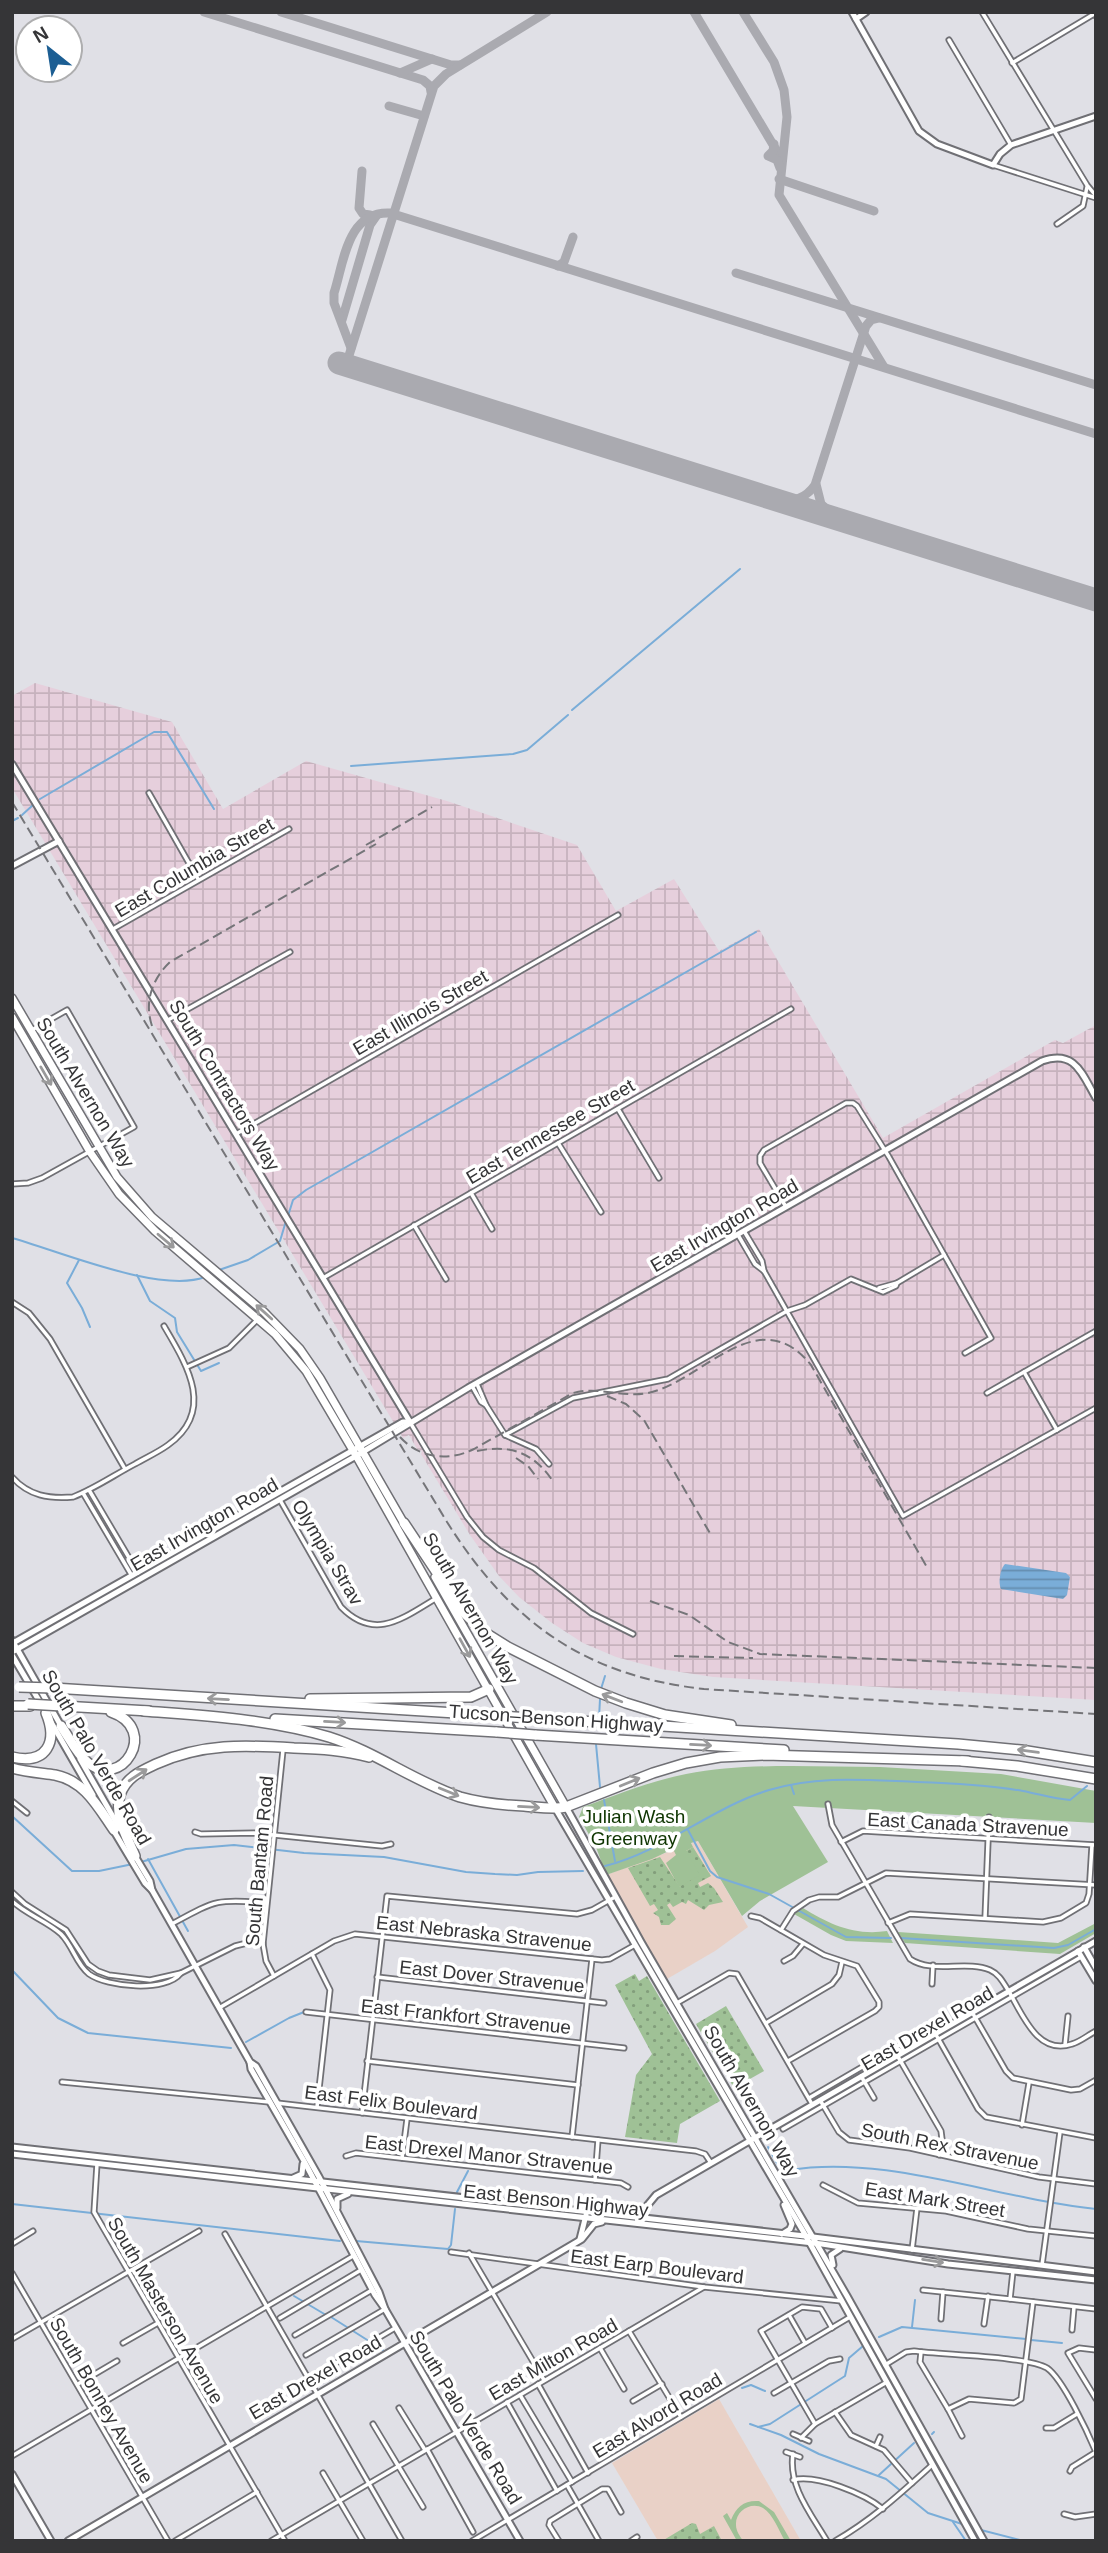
<svg xmlns="http://www.w3.org/2000/svg" width="1108" height="2553" font-family="Helvetica,sans-serif">
<style>
.industrial{fill:url(#industrial-grid)}
.education{fill:#e9d1c7}
.grass{fill:url(#grass-dots)}
.green{fill:#9fc196}
.water{fill:url(#water-rules)}
.lines{fill:none;stroke-linecap:round;stroke-linejoin:round}
.stream{stroke:#7aadd8;stroke-width:2}
.taxiway{stroke:#aaaab0;stroke-width:9}
.runway{stroke:#aaaab0;stroke-width:23}
.street-casing{stroke:#707075;stroke-width:7}
.secondary-casing{stroke:#707075;stroke-width:9}
.primary-casing{stroke:#707075;stroke-width:10}
.highway-casing{stroke:#707075;stroke-width:12}
.street{stroke:#fff;stroke-width:3.5}
.secondary{stroke:#fff;stroke-width:5}
.primary{stroke:#fff;stroke-width:7}
.highway{stroke:#fff;stroke-width:9}
.rail{stroke:#757579;stroke-width:2;stroke-dasharray:10 5;stroke-linecap:butt}
.highway-bridge-casing{stroke:#707075;stroke-width:12;stroke-linecap:butt}
.highway-bridge{stroke:#fff;stroke-width:9}
.oneway{stroke:#9a9a9b}
.labels{text-anchor:middle;stroke-width:7;stroke-linejoin:round;paint-order:stroke}
.street-label{font-size:19px;fill:#353537;stroke:#fff}
.park-label{font-size:19px;fill:#0e3501;stroke:#fff}
</style>
<defs>
<pattern id="industrial-grid" width="8" height="8" patternUnits="userSpaceOnUse" patternTransform="scale(1.75)"><rect width="8" height="8" fill="#e6cfdc"/><path d="M0 4h8M4 0v8" fill="none" stroke="#c6b2bd"/></pattern>
<pattern id="grass-dots" width="8" height="8" patternUnits="userSpaceOnUse" patternTransform="scale(1.75)"><rect width="8" height="8" fill="#9fc196"/><path d="M2 2h.1M6 6h.1" fill="none" stroke="#829e7b" stroke-width="1.8" stroke-linecap="round"/></pattern>
<pattern id="water-rules" width="6" height="5" patternUnits="userSpaceOnUse" patternTransform="scale(1.75)"><rect width="6" height="5" fill="#7aadd8"/><path d="M0 2.5h6" fill="none" stroke="#658eb0"/></pattern>
</defs>
<rect width="100%" height="100%" fill="#e0e0e6"/>
<path class="industrial" d="M35,683L172,722L223,809L306,761L447,801L577,845L616,911L674,879L719,951L759,929L883,1138L1055,1040L1063,1043L1096,1025V1700L713,1677L661,1669L616,1657L583,1643L552,1623L519,1597L499,1576L470,1535L421,1454L422,1451L417,1449L409,1435L403,1438L12,788V696Z"/>
<g class="education">
<path d="M698,1841L748,1927L715,1951L667,1979L606,1875Z"/>
<path d="M719,2399L801,2541H658L612,2463Z"/>
</g>
<g class="grass">
<path d="M693,1847L711,1876L698,1883L700,1887L708,1883L714,1888L723,1902L709,1905L704,1910L688,1900L686,1904L682,1902L673,1907L670,1903L667,1905L676,1919L669,1925H661L659,1917L653,1913L658,1910L654,1904L650,1906L628,1868L660,1857L680,1887L686,1851Z"/>
<path d="M635,1974L639,1981L647,1976L720,2101L680,2124L677,2143L625,2137L636,2075L652,2054L615,1985Z"/>
<path d="M726,2006L764,2071L734,2088L696,2024Z"/>
<path d="M692,2523L696,2524L700,2534L714,2526L722,2541H662Z"/>
</g>
<g class="green">
<path d="M880,1767L1001,1774L1096,1791V1823L793,1806L828,1862L760,1901L742,1916L698,1841L691,1843L693,1847L686,1851L700,1875L679,1887L666,1863L676,1855L673,1849L652,1859L606,1875L596,1847L579,1817L583,1807C616,1795 651,1781 686,1774C749,1762 816,1767 880,1767Z"/>
<path d="M803,1908C829,1924 854,1936 887,1931L893,1943L846,1941L831,1935L794,1914Z"/>
<path d="M1096,1923V1933L1060,1954L905,1943L898,1932L1058,1943Z"/>
<path d="M759,2501L774,2512L791,2541H785C779,2531 773,2514 763,2508C751,2501 735,2511 736,2525C736,2531 740,2536 743,2541H737L723,2516L727,2513L731,2520C736,2507 744,2500 759,2501Z"/>
</g>
<path class="water" d="M1005,1564L1066,1573L1070,1577L1067,1595L1063,1599L1001,1589C998,1583 1000,1569 1005,1564Z"/>
<g class="lines">
<g class="stream">
<path d="M572,710L740,569"/>
<path d="M351,766L513,754L527,750L568,715"/>
<path d="M40,799L154,732H167L214,809"/>
<path d="M22,815L33,805"/>
<path d="M12,821L18,818"/>
<path d="M288,1216L293,1200L306,1190L756,932"/>
<path d="M12,1238C59,1251 160,1294 205,1277"/>
<path d="M79,1260L67,1283L82,1308L90,1327"/>
<path d="M219,1270L248,1260L280,1241L286,1221"/>
<path d="M137,1275L150,1301L175,1318L177,1332L201,1371L219,1363"/>
<path d="M601,1689L605,1676"/>
<path d="M599,1718L600,1699"/>
<path d="M596,1744L600,1787"/>
<path d="M791,1785L794,1794"/>
<path d="M604,1800L615,1861"/>
<path d="M12,1816L72,1871H99L133,1864"/>
<path d="M688,1830L710,1871L717,1877L769,1894L846,1937L891,1938"/>
<path d="M148,1859L188,1931"/>
<path d="M141,1862L186,1849L234,1845L304,1853L384,1857L466,1872L495,1874L517,1875L538,1872L583,1871"/>
<path d="M605,1866C664,1851 711,1808 769,1790C818,1775 866,1780 917,1782C952,1783 988,1785 1023,1791C1039,1794 1054,1799 1070,1800L1087,1786"/>
<path d="M901,1938L1054,1948L1068,1945L1096,1929"/>
<path d="M12,1970L58,2018L88,2033L231,2048"/>
<path d="M246,2042L289,2018L304,2012"/>
<path d="M768,2147L778,2165"/>
<path d="M789,2170C887,2154 997,2199 1096,2209"/>
<path d="M457,2192L468,2171"/>
<path d="M12,2204L340,2241"/>
<path d="M356,2241L448,2249L451,2245L455,2209"/>
<path d="M294,2296L326,2315"/>
<path d="M331,2317L383,2350"/>
<path d="M912,2327L915,2300"/>
<path d="M879,2337L902,2327L1026,2339"/>
<path d="M1031,2340L1062,2343"/>
<path d="M742,2388L751,2385L765,2391"/>
<path d="M750,2424L781,2435L819,2454L886,2479L928,2513L962,2524"/>
<path d="M758,2427L770,2424L845,2376L849,2358L863,2346"/>
<path d="M932,2434L934,2432"/>
<path d="M879,2475L914,2443"/>
<path d="M953,2522L966,2541"/>
<path d="M981,2530L1024,2541"/>
</g>
<g class="taxiway">
<path d="M204,12L423,80L430,86L431,92"/>
<path d="M281,12L451,65H460"/>
<path d="M694,12L781,158"/>
<path d="M743,12L774,62L784,90L787,117L779,195L884,367"/>
<path d="M400,73L432,59"/>
<path d="M389,106L424,116"/>
<path d="M774,144L773,151L768,156L777,160L780,168"/>
<path d="M362,171L359,208L363,214L370,215"/>
<path d="M779,179L874,211"/>
<path d="M558,266L564,262L573,237"/>
<path d="M736,273L1096,385"/>
<path d="M342,320L370,225L377,215"/>
<path d="M351,348L334,303V293C344,262 347,211 390,213L1096,434"/>
<path d="M346,365L434,86L446,74L547,12"/>
<path d="M816,484L821,504L839,520"/>
<path d="M778,501C794,502 806,498 815,485L866,326L871,320L879,318"/>
</g>
<path class="runway" d="M339,363L1096,600"/>
<defs>
<g id="street">
<path d="M982,12L1087,185L1096,196"/>
<path d="M949,40L1011,145"/>
<path d="M1012,63L1094,14"/>
<path d="M993,165L1096,198"/>
<path d="M1057,224L1083,206L1087,187"/>
<path d="M149,793L198,879"/>
<path d="M113,929L289,829"/>
<path d="M168,1020L290,952"/>
<path d="M618,1109L659,1178"/>
<path d="M236,1134L618,915"/>
<path d="M558,1143L601,1212"/>
<path d="M12,1184L28,1183L42,1178L134,1127L67,1010L30,1031"/>
<path d="M471,1193L492,1229"/>
<path d="M786,1207L760,1163V1156L764,1150L846,1103H853L857,1106L889,1157L991,1338L965,1353"/>
<path d="M414,1225L446,1279"/>
<path d="M738,1235L755,1264L764,1271L762,1261L744,1231"/>
<path d="M764,1271L903,1516L1096,1408"/>
<path d="M323,1278L791,1009"/>
<path d="M879,1288L897,1283L944,1255"/>
<path d="M12,1302L29,1313L50,1339L125,1469"/>
<path d="M187,1367L229,1348L257,1320"/>
<path d="M1024,1372L1057,1430"/>
<path d="M472,1386L481,1402L486,1405L477,1384"/>
<path d="M987,1393L1096,1331"/>
<path d="M486,1405L505,1435L536,1449L549,1464"/>
<path d="M411,1424L467,1517L483,1537L499,1550L534,1568L591,1613L633,1634"/>
<path d="M505,1435L573,1398L668,1379L787,1311L805,1305L851,1279L883,1292L896,1286L897,1283"/>
<path d="M12,1477C29,1496 49,1499 73,1497C94,1489 114,1475 135,1464C145,1458 157,1453 168,1445C216,1411 187,1365 164,1326"/>
<path d="M89,1490L138,1573"/>
<path d="M83,1493L132,1576"/>
<path d="M280,1500L341,1607C374,1641 402,1619 435,1599"/>
<path d="M12,1801L27,1813"/>
<path d="M828,1804L832,1825L910,1959C932,1974 966,1960 990,1970C999,1974 1003,1982 1008,1990C1022,2013 1037,2056 1072,2044C1080,2042 1088,2035 1096,2031"/>
<path d="M195,1832L201,1834L254,1833L382,1846L391,1844"/>
<path d="M841,1842L863,1831L1096,1845"/>
<path d="M12,1892L25,1904L66,1930L88,1964L98,1971L109,1975L150,1980L181,1973C166,1993 107,1987 89,1974C76,1964 73,1946 61,1934C47,1921 27,1915 12,1901"/>
<path d="M751,1916L760,1918L824,1955L857,1966L879,2002V2007L875,2011L788,2061"/>
<path d="M985,1918L989,1817"/>
<path d="M888,1923L910,1914L1043,1922L1061,1918L1086,1903L1089,1894L1092,1845"/>
<path d="M172,1924C214,1901 217,1898 266,1903"/>
<path d="M781,1930L793,1911L809,1900L819,1897H838L886,1873L1096,1885"/>
<path d="M312,1954L330,1990L317,2107"/>
<path d="M784,1961L793,1956L803,1944"/>
<path d="M181,1973L235,1946L251,1942L263,1944"/>
<path d="M274,1976L266,1961L263,1944L283,1750"/>
<path d="M377,1977L604,2003"/>
<path d="M932,1984L933,1965"/>
<path d="M677,2003L729,1973L737,1974L812,2104"/>
<path d="M219,2008L334,1941L355,1934L602,1960L610,1959L635,1945"/>
<path d="M306,2012L624,2048"/>
<path d="M972,2012L1006,2071L1013,2078L1071,2090L1080,2089L1096,2080"/>
<path d="M766,2023L832,1984L839,1975L842,1962"/>
<path d="M935,2033L978,2109L986,2117L1096,2138"/>
<path d="M1065,2045L1068,2016"/>
<path d="M897,2055L941,2131L942,2139L939,2155"/>
<path d="M367,2061L578,2085"/>
<path d="M861,2076L874,2098"/>
<path d="M62,2082L269,2102"/>
<path d="M809,2098L917,2035H921L925,2039"/>
<path d="M820,2100L839,2132L849,2140L910,2148L1039,2177L1096,2184"/>
<path d="M277,2103L696,2151L705,2154L711,2163"/>
<path d="M362,2113L387,1896L577,1914L592,1910L615,1897"/>
<path d="M1022,2125L1029,2083"/>
<path d="M783,2129L1081,1957"/>
<path d="M572,2137L592,1959"/>
<path d="M346,2156L356,2153L595,2180L621,2183L628,2187"/>
<path d="M402,2158L407,2119"/>
<path d="M97,2164L94,2212L285,2541"/>
<path d="M595,2180L598,2140"/>
<path d="M823,2185L858,2203L946,2211L1028,2229L1096,2236"/>
<path d="M225,2234L402,2541"/>
<path d="M12,2244L33,2231"/>
<path d="M912,2250L917,2208"/>
<path d="M451,2252L704,2287L842,2301"/>
<path d="M469,2253L544,2380"/>
<path d="M1042,2265L1060,2132"/>
<path d="M12,2273L168,2541"/>
<path d="M923,2290L1010,2299L1013,2271"/>
<path d="M1010,2299L1096,2309"/>
<path d="M789,2315L805,2343"/>
<path d="M280,2318L361,2270"/>
<path d="M941,2319L943,2292"/>
<path d="M984,2324L988,2296"/>
<path d="M1072,2330L1074,2307"/>
<path d="M629,2331L681,2417"/>
<path d="M295,2335L372,2290"/>
<path d="M12,2339L199,2231"/>
<path d="M123,2343L158,2323"/>
<path d="M600,2348L624,2389"/>
<path d="M1096,2350L1079,2348L1068,2353L1096,2399"/>
<path d="M921,2352L920,2362L948,2409"/>
<path d="M306,2355L385,2309"/>
<path d="M885,2365L906,2352L914,2351C942,2355 1027,2356 1047,2368C1063,2379 1088,2433 1096,2452"/>
<path d="M316,2375L395,2328"/>
<path d="M78,2384L117,2361"/>
<path d="M538,2384L588,2473"/>
<path d="M774,2393L829,2361L840,2359"/>
<path d="M520,2395L572,2482"/>
<path d="M633,2401L662,2384"/>
<path d="M507,2402L557,2491"/>
<path d="M399,2408L425,2450"/>
<path d="M835,2412L851,2435L884,2450L912,2483"/>
<path d="M373,2424L423,2507"/>
<path d="M815,2424L761,2331L802,2307L821,2309L832,2328"/>
<path d="M1046,2428H1054L1077,2414"/>
<path d="M793,2434L809,2441"/>
<path d="M962,2436L948,2409L969,2399L1014,2403L1021,2399L1033,2302"/>
<path d="M801,2438L815,2424L887,2382"/>
<path d="M876,2446L880,2437"/>
<path d="M427,2449L473,2532"/>
<path d="M786,2452L800,2457"/>
<path d="M793,2454C788,2486 811,2514 827,2541"/>
<path d="M12,2456L353,2256"/>
<path d="M1070,2471L1072,2467L1096,2452"/>
<path d="M323,2473L363,2541"/>
<path d="M793,2480C817,2474 865,2494 883,2509"/>
<path d="M567,2485L599,2541"/>
<path d="M1064,2514L1075,2517L1096,2514"/>
<path d="M175,2541L257,2492"/>
<path d="M271,2541L704,2287"/>
<path d="M472,2541L850,2317"/>
<path d="M559,2541L549,2525L550,2521L602,2489H608L621,2512"/>
<path d="M631,2541L637,2537"/>
<path d="M835,2541C872,2520 901,2493 932,2465"/>
</g>
<g id="secondary">
<path d="M852,12L919,131L937,144L993,165L1000,154L1011,145L1096,116"/>
<path d="M1094,12L1096,15"/>
<path d="M856,19L866,12"/>
<path d="M12,764L410,1422"/>
<path d="M12,866L59,841"/>
<path d="M12,1640L61,1726"/>
<path d="M13,1643L403,1422H410"/>
<path d="M12,1652L356,1456L468,1388L1042,1061C1075,1049 1082,1074 1096,1098"/>
<path d="M12,1655L41,1704"/>
<path d="M51,1722L93,1795"/>
<path d="M80,1759L120,1829"/>
<path d="M566,1807L641,1942L847,2296L984,2541"/>
<path d="M555,1808L803,2231L975,2541"/>
<path d="M112,1828L145,1883L152,1890"/>
<path d="M135,1856L150,1881L152,1890L250,2062L256,2066L319,2177L379,2292L385,2309"/>
<path d="M1084,1947L1096,1968"/>
<path d="M1078,1951L1096,1981"/>
<path d="M250,2062L251,2069L304,2161L375,2295L385,2309L520,2541"/>
<path d="M12,2147L805,2236L1096,2272"/>
<path d="M12,2154L822,2244L948,2264L1096,2280"/>
<path d="M293,2178L302,2174L303,2164"/>
<path d="M337,2208V2199L348,2194"/>
<path d="M639,2216L643,2215L646,2207L656,2195L1096,1941"/>
<path d="M782,2234L790,2229L792,2224L784,2205"/>
<path d="M580,2239L586,2215"/>
<path d="M833,2265L831,2255L840,2249"/>
<path d="M12,2474L51,2541"/>
<path d="M68,2541L582,2239L594,2224L602,2222"/>
</g>
<g id="primary">
<path d="M12,998L117,1177L152,1217L264,1312L300,1349L320,1378L406,1527"/>
<path d="M12,1017L90,1152L119,1194L155,1231L275,1334L306,1371L358,1459L555,1808"/>
<path d="M435,1577L566,1807"/>
</g>
<g id="highway">
<path d="M404,1523L463,1612L484,1632L508,1647L595,1691L626,1703L665,1715L731,1725"/>
<path d="M53,1688L488,1715"/>
<path d="M310,1699L471,1697L489,1689"/>
<path d="M12,1706H30"/>
<path d="M62,1706L149,1711"/>
<path d="M144,1711C207,1716 268,1719 329,1737C376,1752 415,1782 460,1797C481,1803 502,1805 524,1806C538,1807 552,1810 566,1807L653,1773L686,1763L720,1757L765,1755L968,1761"/>
<path d="M531,1718L958,1744L1021,1750L1096,1762"/>
<path d="M275,1719L497,1732"/>
<path d="M61,1726C69,1737 76,1753 87,1762C121,1792 161,1729 111,1712"/>
<path d="M535,1735L784,1750"/>
<path d="M12,1757C47,1765 58,1742 46,1713"/>
<path d="M962,1761L1017,1766L1096,1779"/>
<path d="M12,1768C26,1772 41,1773 55,1775C85,1781 98,1807 114,1830"/>
<path d="M135,1856C127,1837 114,1816 120,1795C126,1777 141,1771 156,1764C202,1743 245,1745 294,1748C320,1749 344,1750 369,1757"/>
</g>
</defs>
<use href="#street" class="street-casing"/>
<use href="#secondary" class="secondary-casing"/>
<use href="#primary" class="primary-casing"/>
<use href="#highway" class="highway-casing"/>
<use href="#street" class="street"/>
<use href="#secondary" class="secondary"/>
<use href="#primary" class="primary"/>
<use href="#highway" class="highway"/>
<g class="rail">
<path d="M12,802L447,1522C510,1622 585,1676 704,1689L1096,1714"/>
<path d="M366,845L432,807"/>
<path d="M152,1026C144,1002 152,979 170,962L376,844"/>
<path d="M607,1396L626,1404L644,1420L711,1535"/>
<path d="M400,1437C419,1458 448,1462 474,1449L573,1393C599,1386 623,1398 648,1393C702,1382 758,1299 811,1365L928,1569"/>
<path d="M477,1451C511,1444 535,1453 554,1483"/>
<path d="M516,1458L528,1466L538,1479"/>
<path d="M650,1601L689,1615L728,1642L760,1654L1096,1668"/>
<path d="M674,1656L753,1658"/>
</g>
<defs>
<g id="highway-bridge">
<path d="M19,1687L53,1688"/>
<path d="M28,1704L62,1706"/>
<path d="M488,1715L531,1718"/>
<path d="M497,1732L535,1735"/>
</g>
</defs>
<use href="#highway-bridge" class="highway-bridge-casing"/>
<use href="#highway-bridge" class="highway-bridge"/>
</g>
<defs><path id="oneway-shaft" d="M-6 0H5M1.5-3L5.5 0L1.5 3" fill="none" stroke-width="1.6" stroke-linecap="round" stroke-linejoin="round" transform="scale(1.75)"/></defs>
<g class="oneway">
<use href="#oneway-shaft" transform="translate(46 1076) rotate(60)"/>
<use href="#oneway-shaft" transform="translate(166 1241) rotate(40)"/>
<use href="#oneway-shaft" transform="translate(264 1312) rotate(-138)"/>
<use href="#oneway-shaft" transform="translate(465 1648) rotate(61)"/>
<use href="#oneway-shaft" transform="translate(612 1698) rotate(-159)"/>
<use href="#oneway-shaft" transform="translate(218 1699) rotate(-177)"/>
<use href="#oneway-shaft" transform="translate(335 1722) rotate(3)"/>
<use href="#oneway-shaft" transform="translate(701 1745) rotate(3)"/>
<use href="#oneway-shaft" transform="translate(1028 1751) rotate(-172)"/>
<use href="#oneway-shaft" transform="translate(138 1775) rotate(-33)"/>
<use href="#oneway-shaft" transform="translate(630 1782) rotate(-22)"/>
<use href="#oneway-shaft" transform="translate(449 1792) rotate(22)"/>
<use href="#oneway-shaft" transform="translate(529 1807) rotate(3)"/>
<use href="#oneway-shaft" transform="translate(933 2261) rotate(9)"/>
</g>
<g class="labels">
<g class="street-label">
<text transform="translate(194 867) rotate(-30)" y="7">East Columbia Street</text>
<text transform="translate(420 1012) rotate(-30)" y="7">East Illinois Street</text>
<text transform="translate(225 1085) rotate(59)" y="7">South Contractors Way</text>
<text transform="translate(86 1092) rotate(59)" y="7">South Alvernon Way</text>
<text transform="translate(550 1131) rotate(-30)" y="7">East Tennessee Street</text>
<text transform="translate(724 1225) rotate(-30)" y="7">East Irvington Road</text>
<text transform="translate(204 1524) rotate(-30)" y="7">East Irvington Road</text>
<text transform="translate(328 1552) rotate(59)" y="7">Olympia Strav</text>
<text transform="translate(471 1608) rotate(60)" y="7">South Alvernon Way</text>
<text transform="translate(556 1718) rotate(4)" y="7">Tucson–Benson Highway</text>
<text transform="translate(97 1757) rotate(60)" y="7">South Palo Verde Road</text>
<text transform="translate(968 1824) rotate(3)" y="7">East Canada Stravenue</text>
<text transform="translate(259 1861) rotate(-85)" y="7">South Bantam Road</text>
<text transform="translate(484 1933) rotate(6)" y="7">East Nebraska Stravenue</text>
<text transform="translate(492 1976) rotate(6)" y="7">East Dover Stravenue</text>
<text transform="translate(466 2016) rotate(6)" y="7">East Frankfort Stravenue</text>
<text transform="translate(927 2028) rotate(-30)" y="7">East Drexel Road</text>
<text transform="translate(752 2101) rotate(60)" y="7">South Alvernon Way</text>
<text transform="translate(391 2102) rotate(7)" y="7">East Felix Boulevard</text>
<text transform="translate(950 2146) rotate(11)" y="7">South Rex Stravenue</text>
<text transform="translate(489 2154) rotate(6)" y="7">East Drexel Manor Stravenue</text>
<text transform="translate(935 2199) rotate(9)" y="7">East Mark Street</text>
<text transform="translate(556 2200) rotate(6)" y="7">East Benson Highway</text>
<text transform="translate(657 2266) rotate(7)" y="7">East Earp Boulevard</text>
<text transform="translate(166 2310) rotate(60)" y="7">South Masterson Avenue</text>
<text transform="translate(553 2359) rotate(-30)" y="7">East Milton Road</text>
<text transform="translate(315 2377) rotate(-30)" y="7">East Drexel Road</text>
<text transform="translate(102 2400) rotate(60)" y="7">South Bonney Avenue</text>
<text transform="translate(657 2415) rotate(-31)" y="7">East Alvord Road</text>
<text transform="translate(466 2417) rotate(59)" y="7">South Palo Verde Road</text>
</g>
<g class="park-label">
<text x="634" y="1823">Julian Wash<tspan x="634" dy="22">Greenway</tspan></text>
</g>
</g>
<rect width="1108" height="2553" fill="none" stroke="#353537" stroke-width="28"/>
<g transform="translate(49 49) rotate(330)"><circle r="33" fill="#ffffff" stroke="#aeaeaf" stroke-width="2"/>
<path d="M0-5L12 26L0 18L-12 26Z" fill="#1c5e93"/>
<text y="-10" font-size="19" font-weight="bold" text-anchor="middle" fill="#353537">N</text>
</g>
</svg>
